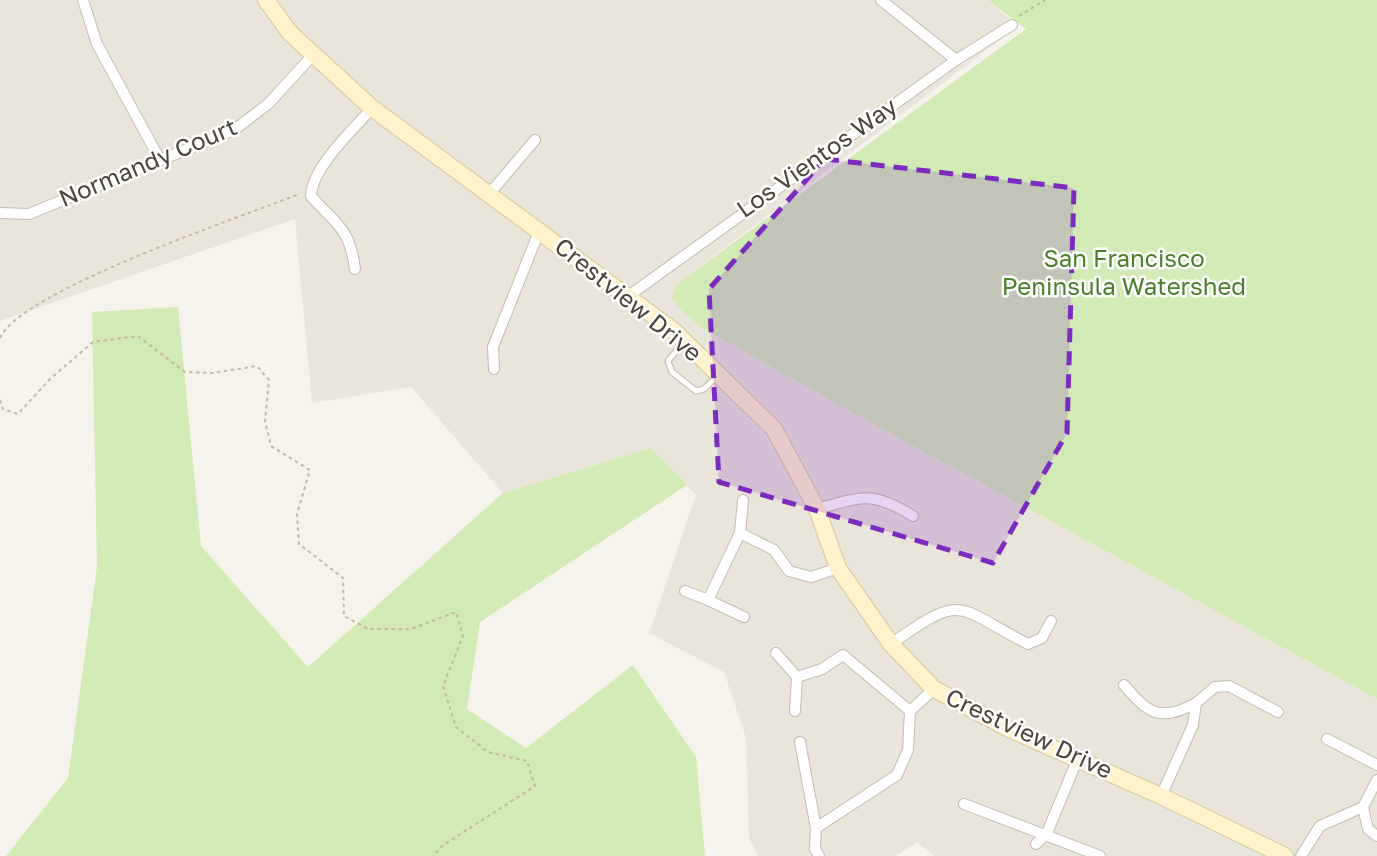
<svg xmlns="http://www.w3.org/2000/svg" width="1377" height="856" font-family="'Golos Text',sans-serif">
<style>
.residential{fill:#eae5da}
.green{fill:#d2eab5}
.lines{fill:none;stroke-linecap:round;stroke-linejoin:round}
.lane-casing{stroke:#c2bbae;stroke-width:7}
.street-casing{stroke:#c2bbae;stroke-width:12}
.secondary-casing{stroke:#d6c79b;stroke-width:18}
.path{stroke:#c4b79f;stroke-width:2;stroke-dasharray:3.5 3.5;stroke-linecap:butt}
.lane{stroke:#fff;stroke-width:5}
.street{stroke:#fff;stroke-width:10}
.secondary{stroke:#fff3cd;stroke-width:16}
.marked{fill:#7b2cbf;fill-opacity:0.2;stroke:#7b2cbf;stroke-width:5;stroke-dasharray:14 9;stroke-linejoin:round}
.labels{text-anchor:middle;stroke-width:5;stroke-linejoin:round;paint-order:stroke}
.street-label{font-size:24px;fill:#4b4439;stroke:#fff}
.park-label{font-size:24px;fill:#4a7f2a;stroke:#fff}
</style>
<rect width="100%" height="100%" fill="#f6f3ec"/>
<path class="residential" d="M0,0H988L1018,26L677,284L673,297L701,327L864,419L1377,699V856H934L917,842L896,856H758L749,838L746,738L724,672L649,633L696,495L651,448L503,493L411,387L312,403L295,219L0,321Z"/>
<g class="green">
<path d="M988,0H1377V699L864,419L701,327L682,311L672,297L677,284L1026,29Z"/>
<path d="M178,307L201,546L308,667L503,493L651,448L687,485L480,622L467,709L526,748L633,665L696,757L705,856H6L68,778L97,567L92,312Z"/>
</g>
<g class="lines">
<defs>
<path id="lane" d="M683,343L668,361L672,372L696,391L704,389L716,377"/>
<g id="street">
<path d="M83,0L97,44L160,160"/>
<path d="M881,0L956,60"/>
<path d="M490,193L535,140"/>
<path d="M0,213L29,214L234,130L268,104L313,55"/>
<path d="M355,269C349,226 337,226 311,196C312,167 353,130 372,108"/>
<path d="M627,297L956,60L1012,25"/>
<path d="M494,369L493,347L540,229"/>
<path d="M817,509C862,497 871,490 913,516"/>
<path d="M740,533L743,500"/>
<path d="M685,591L708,600"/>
<path d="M744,617L708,600L740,533L774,550L789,571L811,577L838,568"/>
<path d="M891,644C965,592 954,606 1028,644L1042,638L1051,621"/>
<path d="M776,653L797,677"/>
<path d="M1124,685C1148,713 1160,723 1196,703"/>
<path d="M795,711L797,677L822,669L843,655L910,711"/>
<path d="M1327,739L1377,765"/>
<path d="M800,742L816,828"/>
<path d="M1161,796L1193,725L1196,703L1215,687L1229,686L1278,712"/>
<path d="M964,804L1100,856"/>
<path d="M1363,807L1368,829L1377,836"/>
<path d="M1036,844L1047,833L1078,758"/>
<path d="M819,856L815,849L816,828L897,775L908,750L910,711L934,689"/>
<path d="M1301,856L1320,826L1363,807L1377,780"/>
</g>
<path id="secondary" d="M266,0L290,33L372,108L674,331L774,429L817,509L838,568L891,644L934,689L1009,729L1161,796L1285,856"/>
</defs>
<use href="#lane" class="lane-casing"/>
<use href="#street" class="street-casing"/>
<use href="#secondary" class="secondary-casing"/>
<g class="path">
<path d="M1019,16L1045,0"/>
<path d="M0,338C20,291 244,216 299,194"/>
<path d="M0,400L3,409L18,414L50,379L93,342L138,336L185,372L212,373L257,366L269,380L265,421L271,446L310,470L297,514L299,544L343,578L344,616L368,629H411L456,612L463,636L443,686L456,727L488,752L527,761L535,786L442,846L433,856"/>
</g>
<use href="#lane" class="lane"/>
<use href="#street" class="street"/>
<use href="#secondary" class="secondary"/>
</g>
<path class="marked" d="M825,159L1074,188L1067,433L993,563L719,482L709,289Z"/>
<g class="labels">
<g class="street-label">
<text transform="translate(817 158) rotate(-35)" y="8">Los Vientos Way</text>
<text transform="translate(148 163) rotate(-23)" y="8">Normandy Court</text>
<text transform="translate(628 300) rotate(39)" y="8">Crestview Drive</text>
<text transform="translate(1029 734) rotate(25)" y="8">Crestview Drive</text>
</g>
<g class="park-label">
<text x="1124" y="267">San Francisco<tspan x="1124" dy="28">Peninsula Watershed</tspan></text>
</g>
</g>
</svg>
